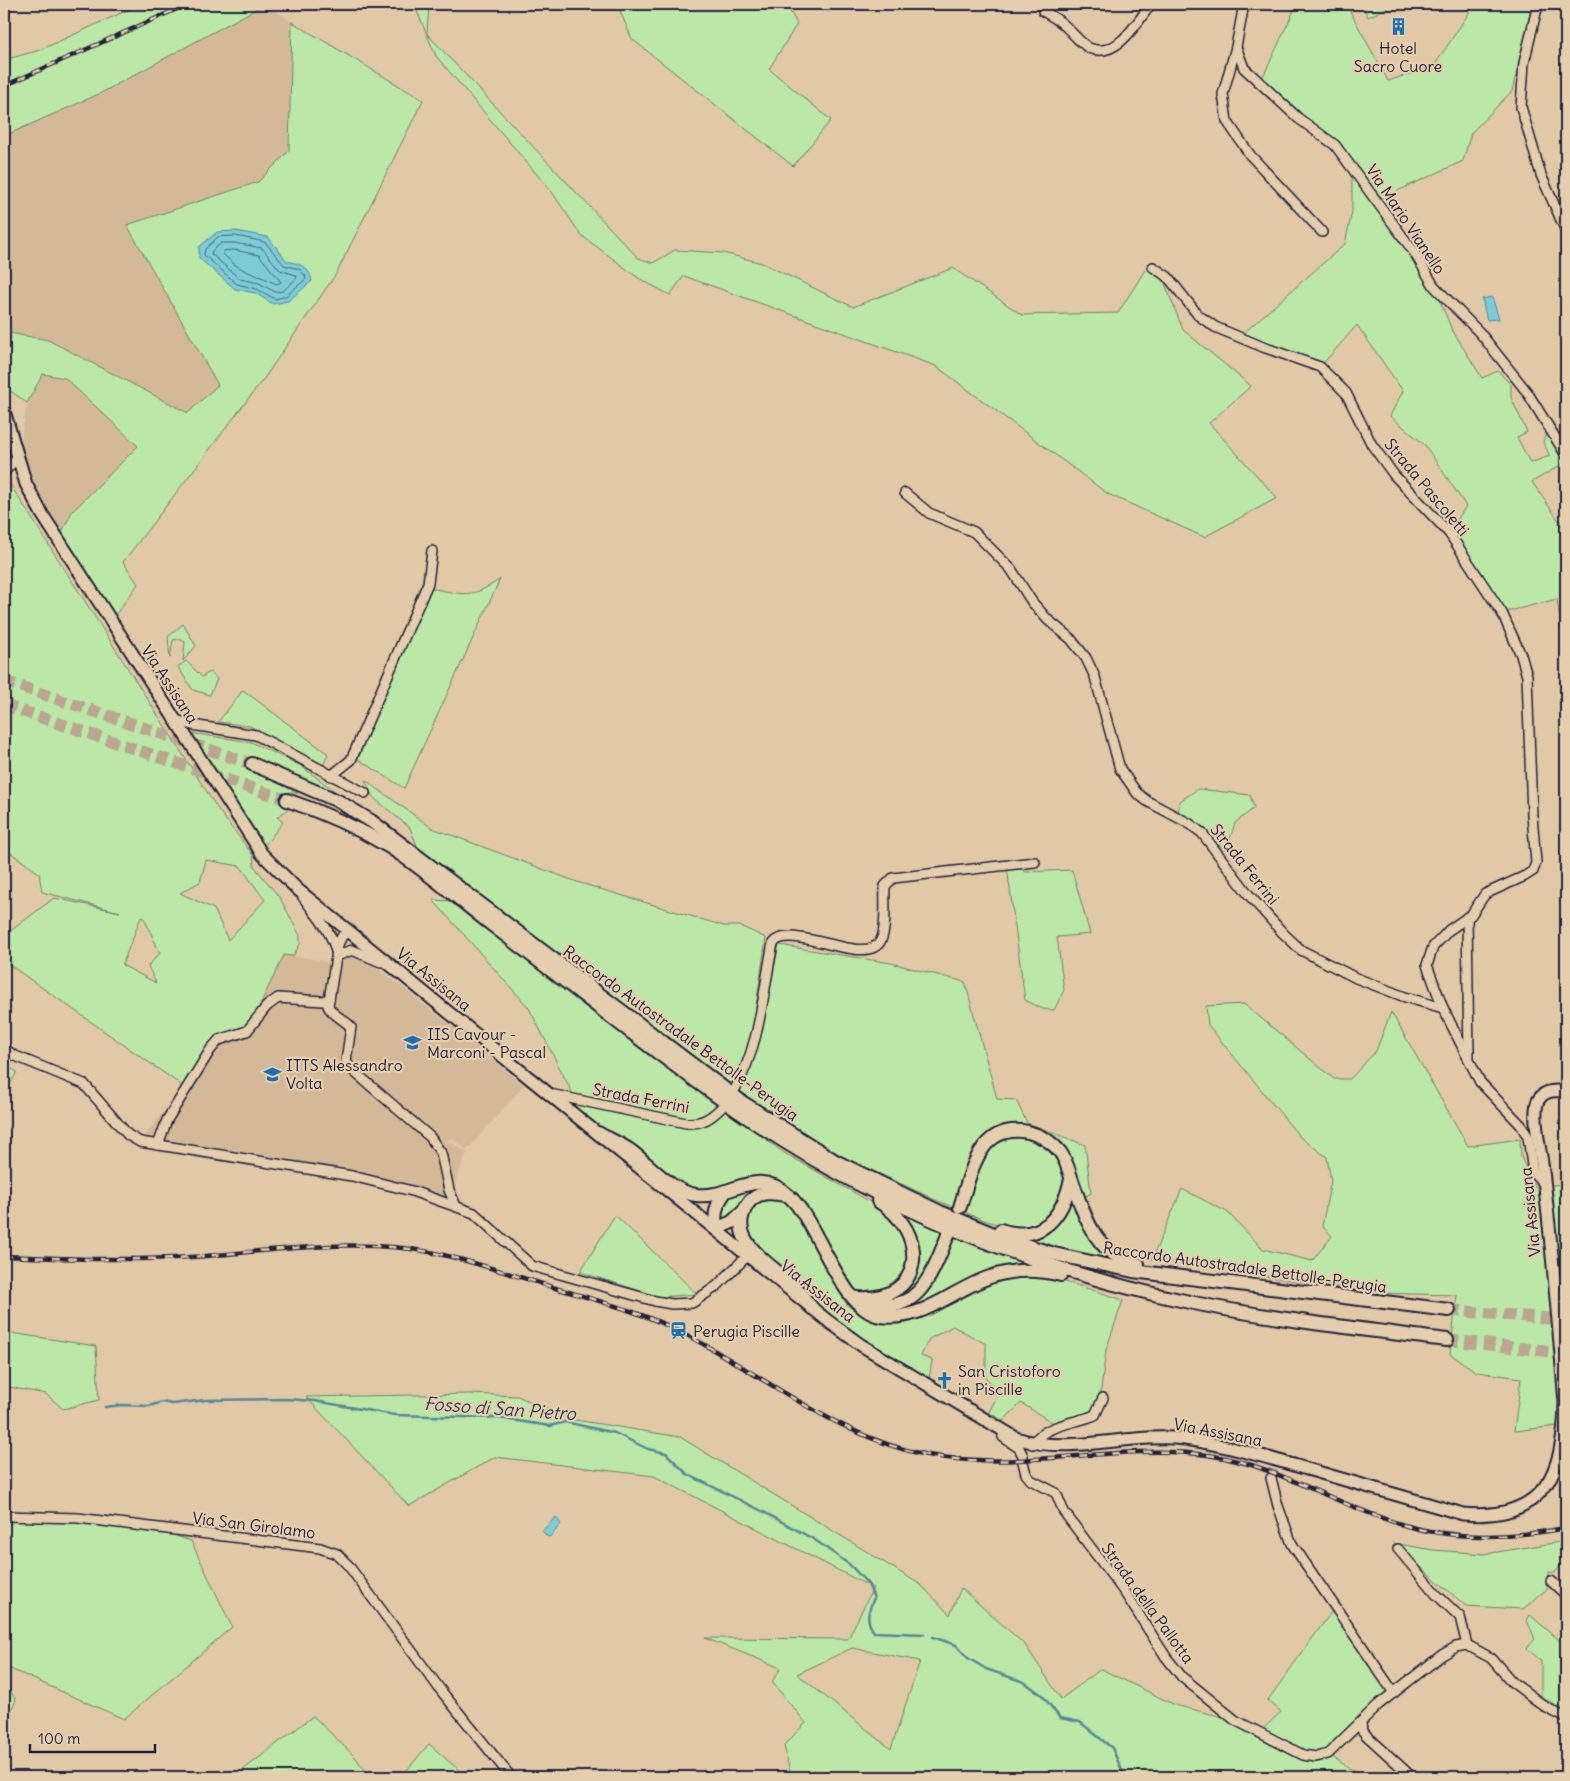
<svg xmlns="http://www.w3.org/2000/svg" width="1570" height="1781" font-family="Delius,sans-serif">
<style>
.built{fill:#d4b998}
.green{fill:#bbe8a6;stroke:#6e8570;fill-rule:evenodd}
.water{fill:#7cccd6;stroke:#588898}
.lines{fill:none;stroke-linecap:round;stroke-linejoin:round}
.shore{stroke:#466679;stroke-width:1}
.stream{stroke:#588898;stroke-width:2.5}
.minor-tunnel{stroke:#bba791;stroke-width:9;stroke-dasharray:9 4.5;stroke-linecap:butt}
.highway-tunnel{stroke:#bba791;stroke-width:12;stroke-dasharray:12 6;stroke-linecap:butt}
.minor-casing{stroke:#22223b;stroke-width:12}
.major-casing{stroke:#22223b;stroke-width:15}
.highway-casing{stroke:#22223b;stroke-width:16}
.minor{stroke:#e4ceae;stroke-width:9}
.major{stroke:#e4ceae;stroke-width:11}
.highway{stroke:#e4ceae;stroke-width:12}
.rail-casing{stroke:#22223b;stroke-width:4.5}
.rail{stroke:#e4ceae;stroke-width:2.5;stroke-dasharray:8;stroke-linecap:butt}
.labels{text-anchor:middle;stroke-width:4.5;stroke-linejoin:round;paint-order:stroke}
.poi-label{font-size:16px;fill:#22223b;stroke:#e4ceae;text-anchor:start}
.street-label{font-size:16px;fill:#22223b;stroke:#e4ceae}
.water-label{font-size:18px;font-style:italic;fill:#303c52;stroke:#e4ceae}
</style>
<rect width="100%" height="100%" fill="#e1c8a6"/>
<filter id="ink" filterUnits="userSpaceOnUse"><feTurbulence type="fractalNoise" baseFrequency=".02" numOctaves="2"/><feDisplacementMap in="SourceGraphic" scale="10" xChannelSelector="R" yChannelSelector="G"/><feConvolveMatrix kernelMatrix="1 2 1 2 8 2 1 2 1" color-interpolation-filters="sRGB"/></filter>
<g filter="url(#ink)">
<g class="built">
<path d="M265,4L292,22L289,151L258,182L127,225L219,385L187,413L48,340L4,332V136L99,94Z"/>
<path d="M43,374L65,378L138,446L72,512L60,536L47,534L15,472L27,403Z"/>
<path d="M284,955L333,962L323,1006L325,1012L349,1030L343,1067L433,1147L443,1144L360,1072L353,1062L355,1023L333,1007L342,960L353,956L366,961L391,978L524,1085L467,1150L451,1138L444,1143L451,1142L467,1152L453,1187L444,1197L361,1173L140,1142L219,1040L247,1031Z"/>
</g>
<g class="green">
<path d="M141,4H265L99,94L4,136V60L40,50Z"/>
<path d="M414,4H429L427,34L638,258L653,263L675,250L723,253L762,263L853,307L953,268L1022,315L1118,313L1147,267L1162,276L1183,330L1251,386L1209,423L1277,498L1204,537L1108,494L936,366L684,276L670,295L640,279L581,235L552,192L436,56Z"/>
<path d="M617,4H786L797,24L769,69L831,120L793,166L632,39Z"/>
<path d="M1297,4H1346L1388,81L1434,66L1475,4H1538L1536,13L1531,9L1512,91L1471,133L1463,161L1382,198L1338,143L1300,116L1262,79Z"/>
<path d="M1362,4H1388L1387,8L1368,17Z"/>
<path d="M292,22L423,100L336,274L265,377L123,562L138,584L113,618L60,536L72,512L138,446L65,378L43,374L27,403L4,386V332L48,340L188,413L218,385L127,225L258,182L289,151Z"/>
<path d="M1352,167L1434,286L1451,328L1482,378L1498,371L1511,385V398L1527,432L1517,437L1530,463L1550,456L1543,442L1547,431L1566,462L1532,482L1559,521L1566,522V662L1557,599L1502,613L1449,533L1466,506L1425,445L1390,416L1403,391L1357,325L1320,367L1239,337L1345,244L1352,212Z"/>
<path d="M8,481L219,811L253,855L254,866L280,898L300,936V944L293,956L284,955L247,1031L219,1040L187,1089L4,961V936L54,898L120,912L42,892L39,873L4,848V488ZM206,860L240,866L265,900L228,940L214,909L180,893L200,882ZM141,917L144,918L160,953L148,966L156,983L122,965Z"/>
<path d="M500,579L404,788L358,759L429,588C464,594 470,600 500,579Z"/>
<path d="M183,624L196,646L183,661L185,642L179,639L173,640L170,658L168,637Z"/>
<path d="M186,661L202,677L210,672L217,679L210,695L193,690L178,667Z"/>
<path d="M243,690L328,754L323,766L250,726L218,722Z"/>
<path d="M189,733L251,742L301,766L336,792L252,759V770L298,793L288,792L284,804L290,808L277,817L283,822L264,846Z"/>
<path d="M365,780L432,828L580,883L724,926H740L766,938L753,1028L762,1027L779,945L891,963L965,982L997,1099L1016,1100L1027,1123L1085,1145L1091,1193L1075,1202L1117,1263L1026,1240L1052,1229L1062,1216L1038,1227L1016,1230L984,1220L936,1200L841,1156L735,1089L418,848L410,828L373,797Z"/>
<path d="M1198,789L1250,795L1254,808L1235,823L1226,850L1178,814L1180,801Z"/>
<path d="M1007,867L1019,868L1026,872L1072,870L1090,934L1057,937L1064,990L1054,1010L1043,1009L1025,1000Z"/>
<path d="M433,900L451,901L781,1151L888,1212L899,1227L910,1258L896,1288L866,1294L855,1289L800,1200L782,1185L700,1193L685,1188L659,1165L600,1131L573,1108L572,1092L529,1008Z"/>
<path d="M1244,1004L1334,1079H1350L1376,1051L1391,1012L1468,1146L1520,1139L1521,1157L1535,1188L1560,1184L1566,1189V1425L1514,1431L1521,1378L1477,1372L1450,1354L1457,1295L1376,1293L1152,1259L1182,1189L1227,1212L1263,1249L1312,1261L1332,1236L1322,1226L1331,1181L1327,1157L1300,1137L1208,1025L1206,1006Z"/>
<path d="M4,1064L17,1072L4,1095Z"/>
<path d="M761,1185L735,1216L721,1220L724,1198Z"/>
<path d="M772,1198L783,1200L795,1209L847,1305C905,1351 958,1290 1016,1276C1040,1271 1099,1292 1123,1300L1106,1350L1101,1389L1096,1409L1082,1417L1055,1424L1021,1403L1003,1421L989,1412L1000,1391L986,1378V1344L953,1326L929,1339L921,1356L932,1360L929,1379L852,1333L816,1303L748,1237C744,1213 748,1204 772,1198Z"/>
<path d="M903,1214L943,1230C933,1257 927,1282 900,1297C895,1299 892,1302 886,1302L898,1293L910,1280L911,1230Z"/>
<path d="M615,1215L697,1294L660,1297L580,1272Z"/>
<path d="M953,1235L1031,1266L900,1312Z"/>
<path d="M4,1332L96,1346L99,1400L63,1409L46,1394L4,1386Z"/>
<path d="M469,1394L517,1396L575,1420L680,1437L921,1585L950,1615L961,1588L1025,1645L1061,1699L1101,1669L1175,1705L1235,1720L1259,1733L1281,1712L1268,1700L1335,1607L1394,1693L1328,1754L1363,1777H791L784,1745L806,1723L772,1682L781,1668L705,1638L848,1639L873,1588L654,1476L495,1457L409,1506L306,1397ZM852,1648L920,1661L891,1749L797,1674Z"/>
<path d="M4,1516L155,1529L191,1541L232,1627L124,1719L4,1666Z"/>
<path d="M1566,1541V1558L1555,1573L1549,1572L1547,1589L1523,1609L1466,1606L1393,1543L1433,1550L1485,1554Z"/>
<path d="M1530,1615L1566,1646V1712L1541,1696V1661L1527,1648L1535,1639L1527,1620Z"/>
<path d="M4,1681L16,1700L10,1713L4,1708Z"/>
<path d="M313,1716L355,1757L370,1777H234Z"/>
<path d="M429,1744L461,1772L459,1777H401Z"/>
</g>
<g class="water">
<path d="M236,231L268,237L287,261C300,264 309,266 312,281L288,301L273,304L255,293L235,289L199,258V247L217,232Z"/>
<path d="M1492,297L1499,319L1487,320L1482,299Z"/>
<path d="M556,1517L561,1524L551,1536L548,1537L542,1531Z"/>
</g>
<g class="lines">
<g class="shore">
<path d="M236,236L265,242L284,265L299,269L305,275L306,279L286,296L275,299L257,289L237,284L204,255L205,249L218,237Z"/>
<path d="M222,243H235L262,248L280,270L296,275L297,278L283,291L275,292L259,283L240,279L211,254L212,251Z"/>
<path d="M234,250L259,255L281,282L276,284C254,272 242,274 223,254L224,251Z"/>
</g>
<g class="stream">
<path d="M105,1407L122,1405L149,1406L162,1402L172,1404L206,1400L286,1399L315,1401L395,1415L498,1418L550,1426L565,1422L615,1433L648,1449L666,1453L687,1474L764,1512L815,1540L850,1565L868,1584L874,1598C868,1611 865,1620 874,1632L924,1634"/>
<path d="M933,1637L956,1645L968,1658L986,1669L1024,1682L1042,1695L1060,1718L1080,1722L1112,1748L1125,1777"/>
</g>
<path class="minor-tunnel" d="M1271,1478L1273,1469"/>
<g class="highway-tunnel">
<path d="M4,681L252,764"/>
<path d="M4,705L287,800"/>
<path d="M1449,1310L1566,1320"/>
<path d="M1447,1340L1566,1353"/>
</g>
<defs>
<g id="minor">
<path d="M1244,4L1236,47L1244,68L1298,118L1335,145L1414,252L1434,286L1480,333L1527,392L1566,455"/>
<path d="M1538,4L1524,63L1521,107L1541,175L1566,231"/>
<path d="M1043,11C1050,15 1057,19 1063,24C1071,31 1080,43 1089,48C1117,60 1137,22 1151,4"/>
<path d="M1236,47L1223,94L1227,121L1250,155L1322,232"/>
<path d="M1153,267L1168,277L1198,315L1215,327L1263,347L1320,367L1346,393L1372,445L1394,475L1449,533L1502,613L1521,655L1527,676L1532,815L1536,863L1533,871L1525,876L1485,894L1471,915L1449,930L1433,947L1427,965L1443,1008"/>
<path d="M4,472L17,458"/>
<path d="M905,493L929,513L974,532L1011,569L1032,602L1048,620L1071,639L1086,658L1095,677L1120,769L1137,793L1147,801L1190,824L1202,833L1249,895L1283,933L1301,950L1356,978L1405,997L1443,1008L1480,1082L1521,1125L1528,1137L1533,1172L1545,1185"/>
<path d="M173,719L192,725L256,735L365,793"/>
<path d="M331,776L351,760L428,583L432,551"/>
<path d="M303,897C316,915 331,930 336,951"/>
<path d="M1467,917L1469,1059"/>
<path d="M350,931L342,936L338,945L328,1006C332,1015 344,1019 351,1027L346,1061L350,1068L430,1137L441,1153L449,1190L456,1206"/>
<path d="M337,956L352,950L381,962"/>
<path d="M4,1048L13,1055L84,1084L128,1135L140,1142L352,1176L412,1191L474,1213L532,1266L655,1301L672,1304L692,1303L717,1286L747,1256"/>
<path d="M735,1089C760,1046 763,992 773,943C792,921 868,969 881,940C887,928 884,900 885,886L893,878L1035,862"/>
<path d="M550,1094L686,1123C703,1124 711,1118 723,1106"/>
<path d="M158,1145L167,1120L211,1049L219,1040L247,1031L267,1006L278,998L323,1001L329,999"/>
<path d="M1003,1432V1437L1019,1448L1023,1456"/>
<path d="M1032,1444C1046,1424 1073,1424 1095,1415L1103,1398"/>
<path d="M1023,1462L1026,1474L1031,1480L1056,1493L1064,1512L1125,1593L1166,1657L1182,1677L1235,1720L1303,1755L1316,1757L1328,1754L1378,1705L1442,1655L1456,1647L1467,1645L1491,1658L1512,1682L1547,1708L1566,1718"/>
<path d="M1271,1478L1278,1506L1292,1544L1394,1693"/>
<path d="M4,1516L78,1518L320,1548L337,1554L348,1565L442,1692L511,1777"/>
<path d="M1398,1549L1436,1594L1460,1617L1467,1645"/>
<path d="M1551,1581L1566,1595"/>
<path d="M1361,1724L1362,1730L1366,1735L1412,1777"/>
</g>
<path id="major" d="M4,411L26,484L42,514L262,854L297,889L828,1321L861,1345L1016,1438C1070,1456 1129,1432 1185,1439C1226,1445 1266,1457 1307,1469C1359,1484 1411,1499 1463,1514C1545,1521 1564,1473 1565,1402C1558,1322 1552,1242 1542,1163C1540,1148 1531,1111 1539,1099C1545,1090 1557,1090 1566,1092"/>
<g id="highway">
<path d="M252,764L338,801L371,821L742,1102L837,1162L940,1212L1006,1239L1054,1254L1133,1271L1449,1310"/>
<path d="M287,800C322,812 356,827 388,846C424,868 458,899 492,925C574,987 654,1053 738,1111C873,1205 1032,1270 1194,1303C1277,1320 1362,1329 1447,1340"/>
<path d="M598,1133C609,1139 621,1144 631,1151C650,1165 672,1192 696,1195C732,1199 755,1165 789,1196C819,1223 840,1310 881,1316C922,1322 953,1289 990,1277C1013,1269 1037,1269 1061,1275"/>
<path d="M726,1191C716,1204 714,1213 716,1229L732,1222L744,1211"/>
<path d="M785,1195C771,1192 756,1191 747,1205C724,1242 775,1266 795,1287C801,1293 806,1301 812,1308"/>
<path d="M960,1207C971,1173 979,1122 1028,1132C1040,1135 1052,1142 1060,1152C1067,1161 1069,1172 1073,1183C1085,1218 1097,1257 1138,1264"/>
<path d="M1001,1230C1043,1244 1063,1215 1071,1179"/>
<path d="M857,1298C928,1302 928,1230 878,1201"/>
<path d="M868,1303C919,1317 932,1273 948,1235"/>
</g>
</defs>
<use href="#minor" class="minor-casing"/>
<use href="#major" class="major-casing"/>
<use href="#highway" class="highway-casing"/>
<use href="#minor" class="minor"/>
<use href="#major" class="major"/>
<use href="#highway" class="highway"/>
<defs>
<g id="rail">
<path d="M4,86L188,4"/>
<path d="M4,1256C66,1259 129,1261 191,1257C271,1251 355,1237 435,1253C475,1262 513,1275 552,1287C596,1300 642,1312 683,1333C756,1371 826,1428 906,1450C1017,1481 1134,1431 1245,1463C1298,1479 1345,1507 1397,1523C1452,1541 1510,1538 1566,1528"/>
</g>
</defs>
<use href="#rail" class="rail-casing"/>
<use href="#rail" class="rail"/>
</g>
</g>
<defs>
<symbol id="building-bare" viewBox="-9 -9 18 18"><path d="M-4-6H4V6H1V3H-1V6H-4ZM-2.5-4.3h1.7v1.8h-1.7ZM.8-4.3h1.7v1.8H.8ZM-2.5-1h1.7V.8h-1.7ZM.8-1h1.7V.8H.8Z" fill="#1f6fb2" stroke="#e4ceae" stroke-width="2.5" paint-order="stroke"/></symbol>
<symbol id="university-bare" viewBox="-9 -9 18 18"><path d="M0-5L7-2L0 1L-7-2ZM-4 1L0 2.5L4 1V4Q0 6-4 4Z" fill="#1f6fb2" stroke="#e4ceae" stroke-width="2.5" paint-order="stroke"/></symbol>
<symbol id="station-bare" viewBox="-9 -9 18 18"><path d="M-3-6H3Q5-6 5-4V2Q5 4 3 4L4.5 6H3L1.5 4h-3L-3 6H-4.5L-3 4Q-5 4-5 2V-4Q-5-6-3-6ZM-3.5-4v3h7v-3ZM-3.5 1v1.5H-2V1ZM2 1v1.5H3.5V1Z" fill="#1f6fb2" stroke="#e4ceae" stroke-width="2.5" paint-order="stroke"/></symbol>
<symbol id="church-bare" viewBox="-9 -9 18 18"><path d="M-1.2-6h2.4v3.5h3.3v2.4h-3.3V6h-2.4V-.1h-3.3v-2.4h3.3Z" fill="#1f6fb2" stroke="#e4ceae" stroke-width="2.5" paint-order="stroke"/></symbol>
</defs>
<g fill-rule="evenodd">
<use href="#building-bare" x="1386" y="14" width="25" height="25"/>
<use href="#university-bare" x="400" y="1030" width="25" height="25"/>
<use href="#university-bare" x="260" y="1062" width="25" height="25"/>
<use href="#station-bare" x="666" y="1318" width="25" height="25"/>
<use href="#church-bare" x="932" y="1368" width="25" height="25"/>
</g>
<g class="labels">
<g class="poi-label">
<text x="1398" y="54" text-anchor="middle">Hotel<tspan x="1398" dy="18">Sacro Cuore</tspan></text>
<text x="427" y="1040">IIS Cavour -<tspan x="427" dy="18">Marconi - Pascal</tspan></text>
<text x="286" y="1071">ITTS Alessandro<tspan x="286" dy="18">Volta</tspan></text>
<text x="693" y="1337">Perugia Piscille</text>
<text x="958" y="1377">San Cristoforo<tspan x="958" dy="18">in Piscille</tspan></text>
</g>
<g class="street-label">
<text transform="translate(1406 219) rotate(56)" y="6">Via Mario Vianello</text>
<text transform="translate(1427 487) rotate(50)" y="6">Strada Pascoletti</text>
<text transform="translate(170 684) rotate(57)" y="6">Via Assisana</text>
<text transform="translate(1245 864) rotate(51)" y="6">Strada Ferrini</text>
<text transform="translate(434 979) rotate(39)" y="6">Via Assisana</text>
<text transform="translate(681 1033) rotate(36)" y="6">Raccordo Autostradale Bettolle-Perugia</text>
<text transform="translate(641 1098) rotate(11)" y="6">Strada Ferrini</text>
<text transform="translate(1530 1212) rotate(-96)" y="6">Via Assisana</text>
<text transform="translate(1245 1267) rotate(8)" y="6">Raccordo Autostradale Bettolle-Perugia</text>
<text transform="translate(818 1291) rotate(38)" y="6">Via Assisana</text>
<text transform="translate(1218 1432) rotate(11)" y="6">Via Assisana</text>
<text transform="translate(254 1525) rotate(7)" y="6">Via San Girolamo</text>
<text transform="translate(1148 1603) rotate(54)" y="6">Strada della Pallotta</text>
</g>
<g class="water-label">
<text transform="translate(500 1409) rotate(4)" y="6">Fosso di San Pietro</text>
</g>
</g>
<rect width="1570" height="1781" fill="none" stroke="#e4ceae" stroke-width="20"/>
<rect x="10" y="10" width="1550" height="1761" fill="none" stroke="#22223b" stroke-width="2" filter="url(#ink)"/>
<path d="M30 1744v8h125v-8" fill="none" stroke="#22223b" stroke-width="2.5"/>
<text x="38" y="1744" font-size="15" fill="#22223b" stroke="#e4ceae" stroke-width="4" paint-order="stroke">100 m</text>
</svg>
